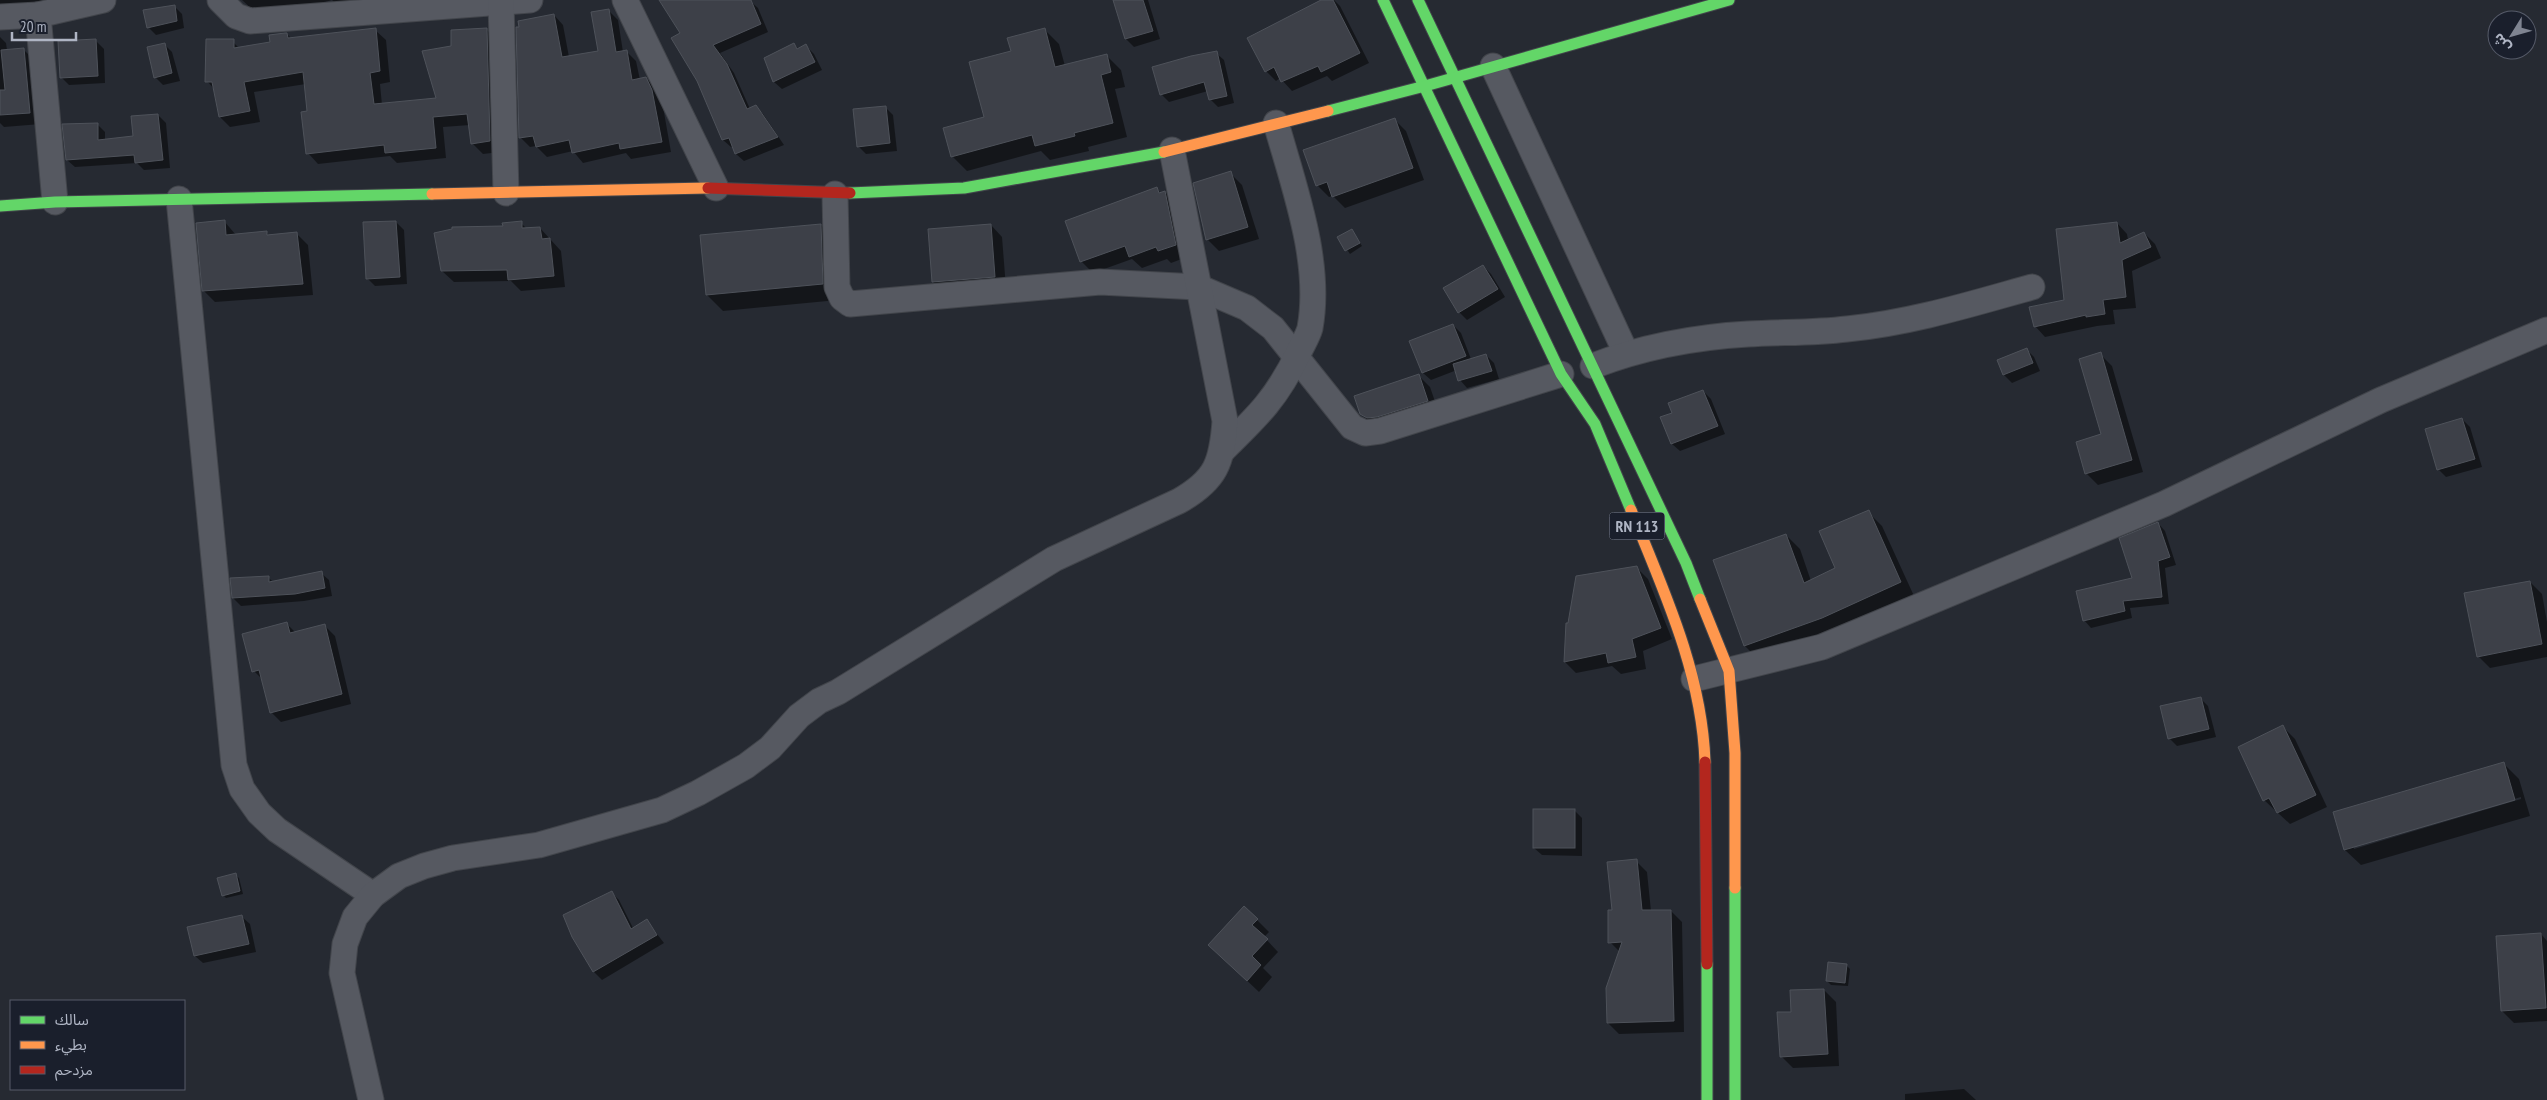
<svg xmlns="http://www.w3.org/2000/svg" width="2547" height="1100" font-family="'PT Sans Narrow','Noto Sans Arabic',sans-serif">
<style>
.shadow{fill:#0007;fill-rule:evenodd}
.building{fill:#3d4048;stroke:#4e525a}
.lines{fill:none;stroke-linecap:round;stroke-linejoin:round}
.street-casing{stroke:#42454b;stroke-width:27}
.fast-casing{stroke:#42454b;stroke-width:13}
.slow-casing{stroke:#42454b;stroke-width:13}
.jam-casing{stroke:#42454b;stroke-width:13}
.street{stroke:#565961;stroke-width:25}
.fast{stroke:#63d668;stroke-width:11}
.slow{stroke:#ff974d;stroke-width:11}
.jam{stroke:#b3261e;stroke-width:11}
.labels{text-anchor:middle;stroke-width:4.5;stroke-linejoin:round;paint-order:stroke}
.shield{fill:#1a1f2c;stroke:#828896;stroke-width:1}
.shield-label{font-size:16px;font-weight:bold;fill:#afb5c4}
</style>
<rect width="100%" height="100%" fill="#262a32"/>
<g class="shadow">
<path d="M0,0H62L0,20Z"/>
<path d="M242,0H359L337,5L332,0L302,9L297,4L257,14Z"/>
<path d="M659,0L750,1L758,8L768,32L720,53L734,73L750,109L755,107L763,114L784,145L744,161L736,154L734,146L731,147L723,140L698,80L682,33Z"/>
<path d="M1114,0H1148L1160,39L1134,47L1126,39Z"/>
<path d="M1324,0H1334L1340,6L1369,63L1332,81L1327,76L1292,91L1280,78L1276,81L1266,71Z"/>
<path d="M174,6L182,14L184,28L156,35L148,27Z"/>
<path d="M608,10L618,20L623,52L626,51L636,61L640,80L646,78L656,88L662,101L671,152L631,159L626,153L583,163L573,151L547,157L536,146L530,147L520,137L554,15L563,25L569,57L599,52Z"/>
<path d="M375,30L386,40L390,82L380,84L382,105L437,99L453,47L487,30L497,40L500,152L483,154L472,143L470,125L443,127L446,158L397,163L390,156L318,164L308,153L309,112L306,84L254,92L260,122L230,127L220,117L214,89L207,81L233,42L239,48L272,43L287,34L292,39Z"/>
<path d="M1045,30L1059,44L1065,66L1106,55L1121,70L1125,87L1115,89L1127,137L1088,147L1089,151L1050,160L1041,151L967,171L952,156L985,117L1012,52Z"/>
<path d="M0,37L6,43L7,50L23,49L35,61L41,124L4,127L0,123Z"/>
<path d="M96,41L104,49L105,83L69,85L61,77Z"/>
<path d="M164,44L172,52L180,81L163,85L155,77Z"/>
<path d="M794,45L799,49L806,46L814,54L822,70L782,89L774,82L766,59Z"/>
<path d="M1216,53L1224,60L1234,103L1218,107L1210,99L1208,91L1169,102L1161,94Z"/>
<path d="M885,107L893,115L897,151L866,154L858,146Z"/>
<path d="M158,115L166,123L170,168L144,170L137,163L75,167L67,160L97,124L105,132V140L134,137Z"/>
<path d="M1394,119L1406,131L1424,180L1345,208L1333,196L1329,197L1317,185Z"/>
<path d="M1230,173L1242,185L1259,239L1219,251L1207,239Z"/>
<path d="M1156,188L1161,193L1165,192L1177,204L1187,257L1171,263L1167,259L1142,268L1132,259L1093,273L1081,261Z"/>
<path d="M224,221L236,235L266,232L270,236L297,234L308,245L313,295L215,302L204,291Z"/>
<path d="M396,222L404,230L407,284L375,286L367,278Z"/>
<path d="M521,223L527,229L540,228L561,251L565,287L521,291L511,281L454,282L442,271L453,230L504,227Z"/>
<path d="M2117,223L2127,234L2128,240L2144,233L2155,244L2161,258L2132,271L2136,308L2113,310L2115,324L2097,326L2045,337L2035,326L2065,301Z"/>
<path d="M821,225L837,241L838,300L723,311L707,295Z"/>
<path d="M991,225L1002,237L1006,288L945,294L933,282Z"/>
<path d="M1351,230L1362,246L1350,254L1339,238Z"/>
<path d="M1483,266L1491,274L1505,297L1467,320L1459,312Z"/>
<path d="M1453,325L1461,333L1471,359L1486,355L1494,363L1499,379L1467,388L1460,380L1457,370L1431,380L1423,373Z"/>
<path d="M2026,349L2034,357L2040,371L2012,383L2004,375L1998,361Z"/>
<path d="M2100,354L2112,366L2143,472L2098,485L2086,473L2103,435Z"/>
<path d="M1418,375L1430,387L1439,413L1374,426L1361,414Z"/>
<path d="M1703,391L1711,399L1725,434L1680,451L1672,444Z"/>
<path d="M2462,419L2470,427L2482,467L2446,477L2438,469Z"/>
<path d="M1868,512L1882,526L1914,596L1836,632L1758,659L1745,646L1786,535L1800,549L1811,581L1837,569Z"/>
<path d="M2158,523L2165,531L2176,565L2165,568L2169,604L2130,608L2132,618L2091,628L2084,620L2134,579Z"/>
<path d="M1637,568L1648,579L1672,639L1643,651L1646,669L1621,674L1612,666L1576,673L1565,662Z"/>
<path d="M321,573L329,580L332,596L304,601L241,606L233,598L268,577L273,582Z"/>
<path d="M2530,582L2542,594L2547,622V657L2490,668L2478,656Z"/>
<path d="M287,624L296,633L325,626L335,636L351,704L281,722L271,712L264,681L254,671Z"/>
<path d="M2200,698L2208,706L2216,737L2177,746L2169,738Z"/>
<path d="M2283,727L2295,739L2327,807L2290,824L2264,800Z"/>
<path d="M2503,763L2519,779L2530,816L2361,865L2345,850L2334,813ZM2521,797V799L2354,849V846Z"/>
<path d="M1574,810L1582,818V856L1542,855L1534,848Z"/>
<path d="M1636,861L1647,872L1651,911H1671L1682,922L1684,1032L1619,1034L1608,1023L1620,952L1610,942L1613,912Z"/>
<path d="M235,875L239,878L243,894L226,898L223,895Z"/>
<path d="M611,892L619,900L633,928L647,921L664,943L602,980L594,972L565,915Z"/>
<path d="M1244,907L1269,932L1264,937L1278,952L1263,968L1272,977L1259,992L1221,956Z"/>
<path d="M242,917L250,924L256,952L203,963L195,956Z"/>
<path d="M2541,934L2547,941V1021L2514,1023L2502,1011Z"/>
<path d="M1847,966L1850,969L1848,986L1831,985L1827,981Z"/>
<path d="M1824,990L1836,1002L1839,1066L1793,1068L1781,1056L1792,1013Z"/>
<path d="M1964,1089L1976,1100H1905V1094Z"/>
</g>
<g class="building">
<path d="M659,0H751L761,24L713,45L727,64L747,109L756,105L778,137L735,154L729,138L722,140L697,81L671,38L680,33Z"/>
<path d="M1113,0H1143L1153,31L1125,39Z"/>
<path d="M1321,0H1333L1360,53L1321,72L1318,66L1281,82L1274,67L1265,72L1247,38Z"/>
<path d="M175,5L177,21L147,28L143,10Z"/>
<path d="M609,9L616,52L627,50L632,80L646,77L652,90L662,142L620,149L619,143L572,153L569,140L536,147L533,136L519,138L516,27H519L518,21L554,14L562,57L598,51L591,12Z"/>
<path d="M376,28L380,71L370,73L374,104L436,98L422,51L451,46V30L487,28L490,141L471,144L467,114L433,117L436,148L385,153L384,145L306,154L301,112L307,111L303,72L244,82L250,111L219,117L212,82H205L206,39H234V48L270,42L269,35L285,33H287L288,38Z"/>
<path d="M1045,28L1055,67L1107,54L1111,72L1101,75L1113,123L1074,133L1075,136L1035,146L1032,135L951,157L943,128L984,117L969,62L1011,51L1007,38Z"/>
<path d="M96,39L98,76L60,78L58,41Z"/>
<path d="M165,43L172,73L154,78L147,47Z"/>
<path d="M794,43L797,49L806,44L815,62L773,82L764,58Z"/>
<path d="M24,48L30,113L0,115V90H5L1,50Z"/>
<path d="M1217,51L1227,96L1209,100L1204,82L1160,95L1152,67L1191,56Z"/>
<path d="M886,106L890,143L857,147L853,109Z"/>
<path d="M158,114L163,160L135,163L134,155L66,160L62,124L98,123V140L133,136L131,116Z"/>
<path d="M1395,118L1413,168L1332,197L1327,182L1316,186L1303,150Z"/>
<path d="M1231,171L1248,227L1206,240L1193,183Z"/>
<path d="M1157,187L1159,193L1165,191L1176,245L1158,251L1156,247L1129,257L1125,246L1080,262L1065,221Z"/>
<path d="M225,220L226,235L267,231V235L297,232L303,284L202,291L196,223Z"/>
<path d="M396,221L400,277L366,279L363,222Z"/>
<path d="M522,221V228L540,227L542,239L550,238L554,276L508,280L507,270L441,271L434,233L452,229V227L503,226L502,223Z"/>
<path d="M2117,222L2120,243L2144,232L2151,247L2122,260L2126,297L2103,300L2105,314L2086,317V315L2034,327L2029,307L2064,300L2056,229Z"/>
<path d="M821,224L823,284L706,295L700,235Z"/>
<path d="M991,224L995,277L932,282L928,229Z"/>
<path d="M1352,229L1360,243L1345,251L1337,237Z"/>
<path d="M1483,265L1498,289L1458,313L1443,288Z"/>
<path d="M1453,324L1466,356L1422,373L1409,341Z"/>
<path d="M2027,348L2033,363L2003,375L1997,360Z"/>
<path d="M2101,352L2132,460L2085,474L2076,442L2101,434L2079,359Z"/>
<path d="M1486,354L1492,371L1458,381L1453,364Z"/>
<path d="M1419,374L1428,401L1377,417L1367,418L1360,414L1354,396Z"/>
<path d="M1703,390L1718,426L1671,444L1660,417L1672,413L1668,403Z"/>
<path d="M2462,418L2475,459L2437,470L2425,429Z"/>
<path d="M1869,510L1901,582L1822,618L1744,646L1713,560L1786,534L1804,583L1835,568L1819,531Z"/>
<path d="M2158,522L2170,557L2158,561L2162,597L2123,601L2125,611L2083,621L2076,591L2132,578L2119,538Z"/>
<path d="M1637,566L1661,628L1632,639L1636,657L1608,663L1606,653L1564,662L1566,623H1568L1576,576Z"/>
<path d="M322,571L325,588L295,594L232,598L230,578L269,576V582Z"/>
<path d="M2530,581L2542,644L2477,657L2464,593Z"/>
<path d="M287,622L290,633L325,624L342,694L270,713L259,670L252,672L242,634Z"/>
<path d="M2201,697L2209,729L2168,739L2160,706Z"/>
<path d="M2283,725L2316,795L2277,813L2269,798L2263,801L2238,747Z"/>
<path d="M2504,762L2515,800L2344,850L2333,812Z"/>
<rect x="1533" y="809" width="42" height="39"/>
<path d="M1637,859L1642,910H1671L1674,1021L1607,1023L1606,988L1622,942L1608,943V910H1612L1607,862Z"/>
<path d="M236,873L240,891L222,896L217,878Z"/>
<path d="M612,891L631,929L647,919L657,935L593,972L572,937L563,915Z"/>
<path d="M1244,906L1258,919L1252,925L1268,939L1252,956L1261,965L1247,981L1208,945Z"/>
<path d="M242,915L249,944L194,956L187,927Z"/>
<path d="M2541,933L2546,1008L2501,1011L2496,936Z"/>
<path d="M1828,962L1847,964L1845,983L1826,981Z"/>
<path d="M1824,989L1828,1054L1780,1057L1777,1012H1791L1790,990Z"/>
</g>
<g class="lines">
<defs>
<g id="street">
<path d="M220,0L236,16L250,21L530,0"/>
<path d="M625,0L716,188"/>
<path d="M501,2L506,193"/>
<path d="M0,17L38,15"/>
<path d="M1493,66L1626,353"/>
<path d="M835,194L837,287L842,298L850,304L1100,282L1198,287L1247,308L1273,328L1352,427L1365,433L1380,431L1561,374"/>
<path d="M179,199L234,765L242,789L259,813L277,830L373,895"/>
<path d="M55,202L38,15L103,0"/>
<path d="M1593,366C1642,347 1696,337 1748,334C1781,332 1814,333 1847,329C1910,323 1971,304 2032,287"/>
<path d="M1223,450C1258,416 1277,398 1299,352C1302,345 1308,336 1310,328C1322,262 1294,187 1276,123"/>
<path d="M1694,679L1822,647L2164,504L2381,400L2547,330"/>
<path d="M371,1100L342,973L345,944L355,917L373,895L399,876L424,866L453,858L539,845L662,810L698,793L746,766L770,748L799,716L819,701L838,692L1054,559L1179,501C1216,480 1222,463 1225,421L1172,150"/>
</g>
<g id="fast">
<path d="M1383,0L1561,374L1595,424L1631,510"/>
<path d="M1418,0L1686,563L1700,599"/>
<path d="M1328,111L1425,86L1729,0"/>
<path d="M850,193L964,188L1164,152"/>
<path d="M0,206L55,202L432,194"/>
<path d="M1735,888V1100"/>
<path d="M1707,964V1100"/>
</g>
<g id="slow">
<path d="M1164,152L1328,111"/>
<path d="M432,194L708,188"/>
<path d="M1631,510C1664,591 1702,673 1705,762"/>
<path d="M1700,599L1729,671L1735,753V888"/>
</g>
<g id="jam">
<path d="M708,188L850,193"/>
<path d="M1705,762L1707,964"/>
</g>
</defs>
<use href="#street" class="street-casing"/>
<use href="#fast" class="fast-casing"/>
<use href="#slow" class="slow-casing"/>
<use href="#jam" class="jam-casing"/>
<use href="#street" class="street"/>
<use href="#fast" class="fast"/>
<use href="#slow" class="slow"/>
<use href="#jam" class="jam"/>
</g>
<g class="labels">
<rect class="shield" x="1609.5" y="512.5" width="55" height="27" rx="4"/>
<g class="shield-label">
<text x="1637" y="532">RN 113</text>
</g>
</g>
<rect x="10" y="1000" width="175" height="90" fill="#1a1f2c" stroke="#565b69"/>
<rect x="20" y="1016" width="25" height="8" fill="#63d668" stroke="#565b69"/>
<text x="55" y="1025" font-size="15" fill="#afb5c4">سالك</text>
<rect x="20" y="1041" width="25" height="8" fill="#ff974d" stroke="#565b69"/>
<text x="55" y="1050" font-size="15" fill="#afb5c4">بطيء</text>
<rect x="20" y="1066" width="25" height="8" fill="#b3261e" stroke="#565b69"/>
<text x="55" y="1075" font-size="15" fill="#afb5c4">مزدحم</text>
<g transform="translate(2512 35) rotate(233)"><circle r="24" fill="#1a1f2c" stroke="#565b69"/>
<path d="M0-4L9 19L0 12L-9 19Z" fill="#7f8491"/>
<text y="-8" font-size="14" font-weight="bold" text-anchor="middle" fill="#afb5c4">ش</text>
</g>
<path d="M12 32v8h64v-8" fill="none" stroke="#afb5c4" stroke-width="2.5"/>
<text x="20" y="32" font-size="15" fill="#afb5c4" stroke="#1a1f2c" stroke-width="4" paint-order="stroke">20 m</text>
</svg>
